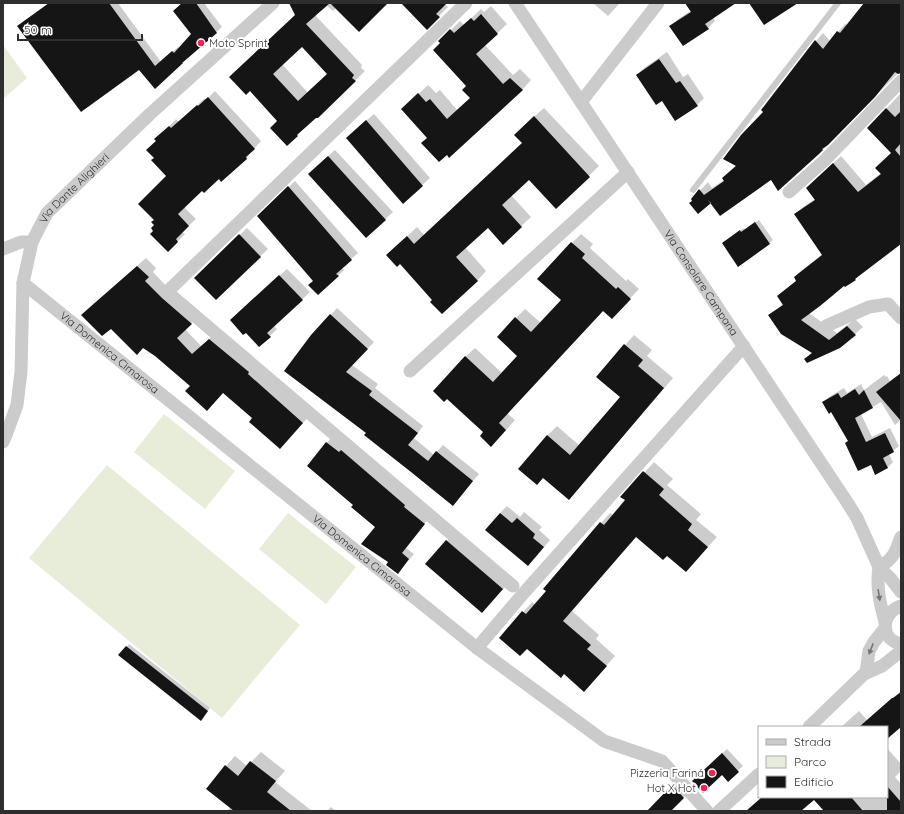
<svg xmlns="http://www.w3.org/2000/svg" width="904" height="814" font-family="Quicksand,sans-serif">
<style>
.green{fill:#e8edda}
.shadow{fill:#0003;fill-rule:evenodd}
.building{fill:#151515;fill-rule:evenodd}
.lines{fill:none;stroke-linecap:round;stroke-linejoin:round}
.lane{stroke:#cbcbcb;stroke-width:6}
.street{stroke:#cbcbcb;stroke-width:13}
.oneway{fill:#757575}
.poi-dot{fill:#f42158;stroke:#fff;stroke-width:1.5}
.labels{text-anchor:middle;stroke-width:4;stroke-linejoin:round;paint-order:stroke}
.poi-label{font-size:11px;fill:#2e2e2e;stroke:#fff;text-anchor:end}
.street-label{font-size:11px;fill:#2e2e2e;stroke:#fff}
</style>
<rect width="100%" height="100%" fill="#fff"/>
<g class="green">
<path d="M3,45L27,78L3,99Z"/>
<path d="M164,414L235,471L205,509L134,452Z"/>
<path d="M107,465L300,625L222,718L29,558Z"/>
<path d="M288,513L356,567L326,604L259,549Z"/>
</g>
<g class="shadow">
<path d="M49,3H118L161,62L178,47L179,48L192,34L174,11L182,3H204L222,27L155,88L139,68L24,22Z"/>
<path d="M297,3H386L336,8L333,11L326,5L315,15L362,65L361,68L365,71L318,117L278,121L250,90L296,15ZM302,46L328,74L308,93L282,64Z"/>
<path d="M402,3H446L445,4L448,7L427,28Z"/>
<path d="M593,3H620L608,16Z"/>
<path d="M692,3H734L713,17L715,21L708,28L671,26L678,19L692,10Z"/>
<path d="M862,3H901V70L819,154L772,178L711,202L693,201L692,199L708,182L712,188L724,180L723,178L736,165L764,112L816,41L823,33L830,41L845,24L847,25L864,4Z"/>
<path d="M491,6L507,24L485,45L513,75L520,69L531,80L522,90L428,138L412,100L428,85L436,93L440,90L457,110L471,98L467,86L440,41L460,21L464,25L481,9L484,12Z"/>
<path d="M667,52L683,77L688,74L704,98L697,105L662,100L637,75L644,68Z"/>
<path d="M215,91L261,141L246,158L202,189L184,207L196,219L182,232L185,234L168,251L154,230L155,220L167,176L155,158L147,150L176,119L179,122L205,98L206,100Z"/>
<path d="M901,93V243L862,272L855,279L844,284L809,313L837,333L855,319L863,327L839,348L806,359L812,352L769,316L784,303L778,296L797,280L795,277L802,270L823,254L796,215L803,207L815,199V180L841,156L866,185L881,173L892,153L868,128Z"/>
<path d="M544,108L599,166L556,208L529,179L511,195L531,217L503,243L488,226L465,247L486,271L477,281L433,300L397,246L417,227L424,235L523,143L525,125Z"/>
<path d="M374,114L430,178L403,202L354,131Z"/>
<path d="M335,150L393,212L367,236L316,167Z"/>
<path d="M295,181L358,253L342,267L344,270L338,276L314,281L258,216Z"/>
<path d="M759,220L773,240L739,266L723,243L744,228L745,230Z"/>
<path d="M247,228L268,249L216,299L196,278Z"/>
<path d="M581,234L593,244L590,248L626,281L628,279L639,289L621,308L604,310L507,413L515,420L501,436L484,432L465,357L475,348L502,373L519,356L516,318L525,309L541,323L562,300L572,243Z"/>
<path d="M146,258L156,268L153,272L170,290L200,315L185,329L201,346L219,331L311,414L280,448L253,418L224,392L191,386L156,355L90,307Z"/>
<path d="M287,269L310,292L274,326L277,329L270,336L238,313Z"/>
<path d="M337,308L374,342L352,365L378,384L375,388L423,426L414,438L434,455L443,445L479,474L452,505L367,433L312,336Z"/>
<path d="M634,335L652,350L647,356L673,378L569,499L547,436L557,426L580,446L621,397L598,376Z"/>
<path d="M901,373V420L895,425L881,402L861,414L872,437L890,428L899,446L893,451L889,454L893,462L887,468L871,464L846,443L849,440L832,411L823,403L829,397L844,388L847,393L861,384L864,390L884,375L886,377L887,376L890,381Z"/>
<path d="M332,437L429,518L406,548L414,554L403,567L390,562L376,527L355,505L308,466Z"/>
<path d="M654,462L673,479L667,485L701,514L696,520L717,537L686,571L667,555L636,536L572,611L599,635L596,639L615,656L584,691L564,673L527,648L501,638L532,602L536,605L547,591L544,588L601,523L610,513L613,515L626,500L622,497Z"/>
<path d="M507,506L520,517L524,512L542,527L539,530L550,540L535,558L500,513Z"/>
<path d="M454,533L510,581L489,605L426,564Z"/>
<path d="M129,644L210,708L203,717L120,655Z"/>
<path d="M901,691V725L887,738V727H841L859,711L867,720Z"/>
<path d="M887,748L901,764V771L895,777L901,784V811H826L814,798L802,809L803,811H753L763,797H887Z"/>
<path d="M727,749L743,766L728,780L722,773L693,781Z"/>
<path d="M261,752L285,771L275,782L312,811H227L231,807L226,766L235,756L247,766Z"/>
<path d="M677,781L688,793L670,811H649Z"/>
<path d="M331,807L336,811H327Z"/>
</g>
<g class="building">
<path d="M49,3H109L155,66L172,51L174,53L191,34L173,11L182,3H196L217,33L182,63H183L155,89L139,70L81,112L17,26Z"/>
<path d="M289,3H388L359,32L330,3L306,24L354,75L352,78L356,81L318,118H316L297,135L298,136L287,146L270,128L277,121L250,91L246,95L229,77L295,15ZM302,47L327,74L298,101L273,74Z"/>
<path d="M401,3H447L436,14L440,17L427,30Z"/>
<path d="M685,3H736L705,24L709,29L683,46L669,26L691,12Z"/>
<path d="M749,3H798L764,25Z"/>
<path d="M864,3H901V73L898,74L895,72L875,97L828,145L822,149L823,150L819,154L778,191L771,180L720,216L708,200L711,203L698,214L689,203L692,201L691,199L699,189L704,195L724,181L722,178L736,166L723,159L741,135L763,112L761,110L815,40L823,49L837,31L840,33Z"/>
<path d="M481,14L498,34L476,54L503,84L510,78L523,90L449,158L447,155L439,162L421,143L427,138L401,109L418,93L426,102L430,99L447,119L470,98L462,90L466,86L433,50L440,43L438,41L450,29L454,33L471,18L474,21Z"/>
<path d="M659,59L676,83L680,81L698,106L675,121L662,101L656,105L636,75Z"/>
<path d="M208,97L255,149L246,157L247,159L221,182L219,179L204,193L202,191L178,214L189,226L176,239L178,242L168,252L150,234L153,231L151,228L154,225L151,222L154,220L138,204L166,176L151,160L154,158L146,150L156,141L154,139L169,126L171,128L197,105L198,106Z"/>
<path d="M886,108L895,117L901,111V143L895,150L901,157V244L855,279L856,280L845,287L844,286L820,306L801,320L829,340L847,326L856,335L840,348L807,363L804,359L812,353L781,334L768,315L783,305L777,296L796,281L794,277L822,255L794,214L815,200L806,188L833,163L858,192L881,174L875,168L891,153L867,128Z"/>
<path d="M534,116L590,177L556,209L529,180L502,205L522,227L503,245L488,228L456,257L478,281L442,314L430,302L432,300L400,264L397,267L386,255L407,236L414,244L522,143L514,135Z"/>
<path d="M366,120L423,186L403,204L346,138Z"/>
<path d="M328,156L386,220L366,238L308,174Z"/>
<path d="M288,186L352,260L336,274L339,276L318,295L308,285L313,281L257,216Z"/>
<path d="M755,222L770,244L738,267L722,243L740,230L741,232Z"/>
<path d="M239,234L261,257L216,300L194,278Z"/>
<path d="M571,242L585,254L582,258L616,289L618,287L631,299L612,319L603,311L499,423L506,430L491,447L480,436L483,432L447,399L444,402L433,391L465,356L493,382L517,356L497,337L515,317L531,332L561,300L537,279Z"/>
<path d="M137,266L149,277L145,281L162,298L192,324L177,338L192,354L209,339L249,372L248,374L303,423L280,449L249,422L252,418L223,393L207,411L185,391L190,386L155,356L143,348L137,355L111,329L102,336L81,315Z"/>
<path d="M279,275L303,300L267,333L271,337L259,347L246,333L243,335L230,320Z"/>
<path d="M330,314L368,349L346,372L372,391L369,395L418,433L408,445L428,461L436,451L473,481L453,506L411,472L364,435L366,433L284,371L311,335Z"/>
<path d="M624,344L643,360L638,366L664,388L569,500L543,478L537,485L518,469L547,435L570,455L620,397L596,377Z"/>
<path d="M901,373V421L876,392Z"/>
<path d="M855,389L859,395L864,390L873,408L855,418L866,442L885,433L894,452L883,458L888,468L875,475L871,465L858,471L845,443L848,441L831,412L829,414L822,402L838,393L841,398Z"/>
<path d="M326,442L339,452L341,450L405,505L404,507L425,524L402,553L409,559L398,574L386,565L388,562L361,544L375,527L351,507L353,505L307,466Z"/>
<path d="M643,471L664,489L659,495L692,524L688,530L708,547L686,572L667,556L663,560L636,537L563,621L591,645L587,649L607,666L584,692L564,674L561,678L527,649L520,656L499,638L522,611L526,614L546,591L543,589L600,522L604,525L625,500L620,497Z"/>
<path d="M500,513L512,523L517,518L535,534L533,538L544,547L528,566L485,530Z"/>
<path d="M446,540L503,589L482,613L425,564Z"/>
<path d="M126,646L208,711L201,721L118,655Z"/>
<path d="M901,692V727L887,739V727H859L892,698H893Z"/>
<path d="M722,753L739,772L728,782L722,775L703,793L692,781Z"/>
<path d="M250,761L276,781L267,792L291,811H234L206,789L225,765L238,776Z"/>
<path d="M672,785L684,798L671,811H647Z"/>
<path d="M887,786L901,802V811H887Z"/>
<path d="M762,797H851L863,811H824L814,800L801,811H746Z"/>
</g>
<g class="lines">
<path class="lane" d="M693,190L838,3"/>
<g class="street">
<path d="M466,3L167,292L513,586"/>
<path id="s1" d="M515,3L847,502L857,518L879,567L891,579L901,592"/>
<path d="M581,102L658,3"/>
<path d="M789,192L825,160L901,81"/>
<path d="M3,249L21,242H32"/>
<path id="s2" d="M23,283L477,648L604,741L662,761L707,811"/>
<path d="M826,326L869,307L888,304L901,318"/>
<path d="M410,371L628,172"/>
<path id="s3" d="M3,442L6,435L17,405L21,372L23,283L32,242L47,213L150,114L273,3"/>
<path d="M879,567C876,587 880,603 885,622"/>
<path d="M879,567C894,559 895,552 901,537"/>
<path d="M901,606C881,613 879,639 901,644"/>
<path d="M477,648L522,595L744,346"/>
<path d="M866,673L869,651L874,642L885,628"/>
<path d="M809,727L864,674L882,666L901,651"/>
<path d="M719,811L759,774"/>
</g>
</g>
<defs><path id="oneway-solid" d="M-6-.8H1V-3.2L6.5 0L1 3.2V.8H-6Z"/></defs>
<g class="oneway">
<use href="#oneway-solid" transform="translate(879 595) rotate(81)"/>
<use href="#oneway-solid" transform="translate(871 649) rotate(111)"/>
</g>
<g class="poi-dot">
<circle cx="201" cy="43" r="4"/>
<circle cx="712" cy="773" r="4"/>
<circle cx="704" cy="788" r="4"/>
</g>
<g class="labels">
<g class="poi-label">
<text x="209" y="47" text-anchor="start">Moto Sprint</text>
<text x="704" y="777">Pizzeria Fariná</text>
<text x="696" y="792">Hot X Hot</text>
</g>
<g class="street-label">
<text dy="4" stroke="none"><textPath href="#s3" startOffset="273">Via Dante Alighieri</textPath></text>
<text dy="4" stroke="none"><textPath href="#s1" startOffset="336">Via Consolare Campana</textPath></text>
<text dy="4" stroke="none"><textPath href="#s2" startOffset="111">Via Domenica Cimarosa</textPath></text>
<text dy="4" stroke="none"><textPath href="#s2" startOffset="435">Via Domenica Cimarosa</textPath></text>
</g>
</g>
<rect width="904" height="814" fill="none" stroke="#2e2e2e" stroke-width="8"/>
<rect x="758" y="726" width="130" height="72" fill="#ffffff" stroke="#ababab"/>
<rect x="766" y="739" width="20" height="6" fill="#cbcbcb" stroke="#ababab"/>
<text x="794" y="746" font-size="12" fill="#2e2e2e">Strada</text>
<rect x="766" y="756" width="20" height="12" fill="#e8edda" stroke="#ababab"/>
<text x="794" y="766" font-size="12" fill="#2e2e2e">Parco</text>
<rect x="766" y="776" width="20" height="12" fill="#151515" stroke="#ababab"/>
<text x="794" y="786" font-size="12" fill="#2e2e2e">Edificio</text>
<path d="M18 34v6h124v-6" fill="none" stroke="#2e2e2e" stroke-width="2"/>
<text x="24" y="34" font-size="12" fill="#2e2e2e" stroke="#ffffff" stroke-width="3" paint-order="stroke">50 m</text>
</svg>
